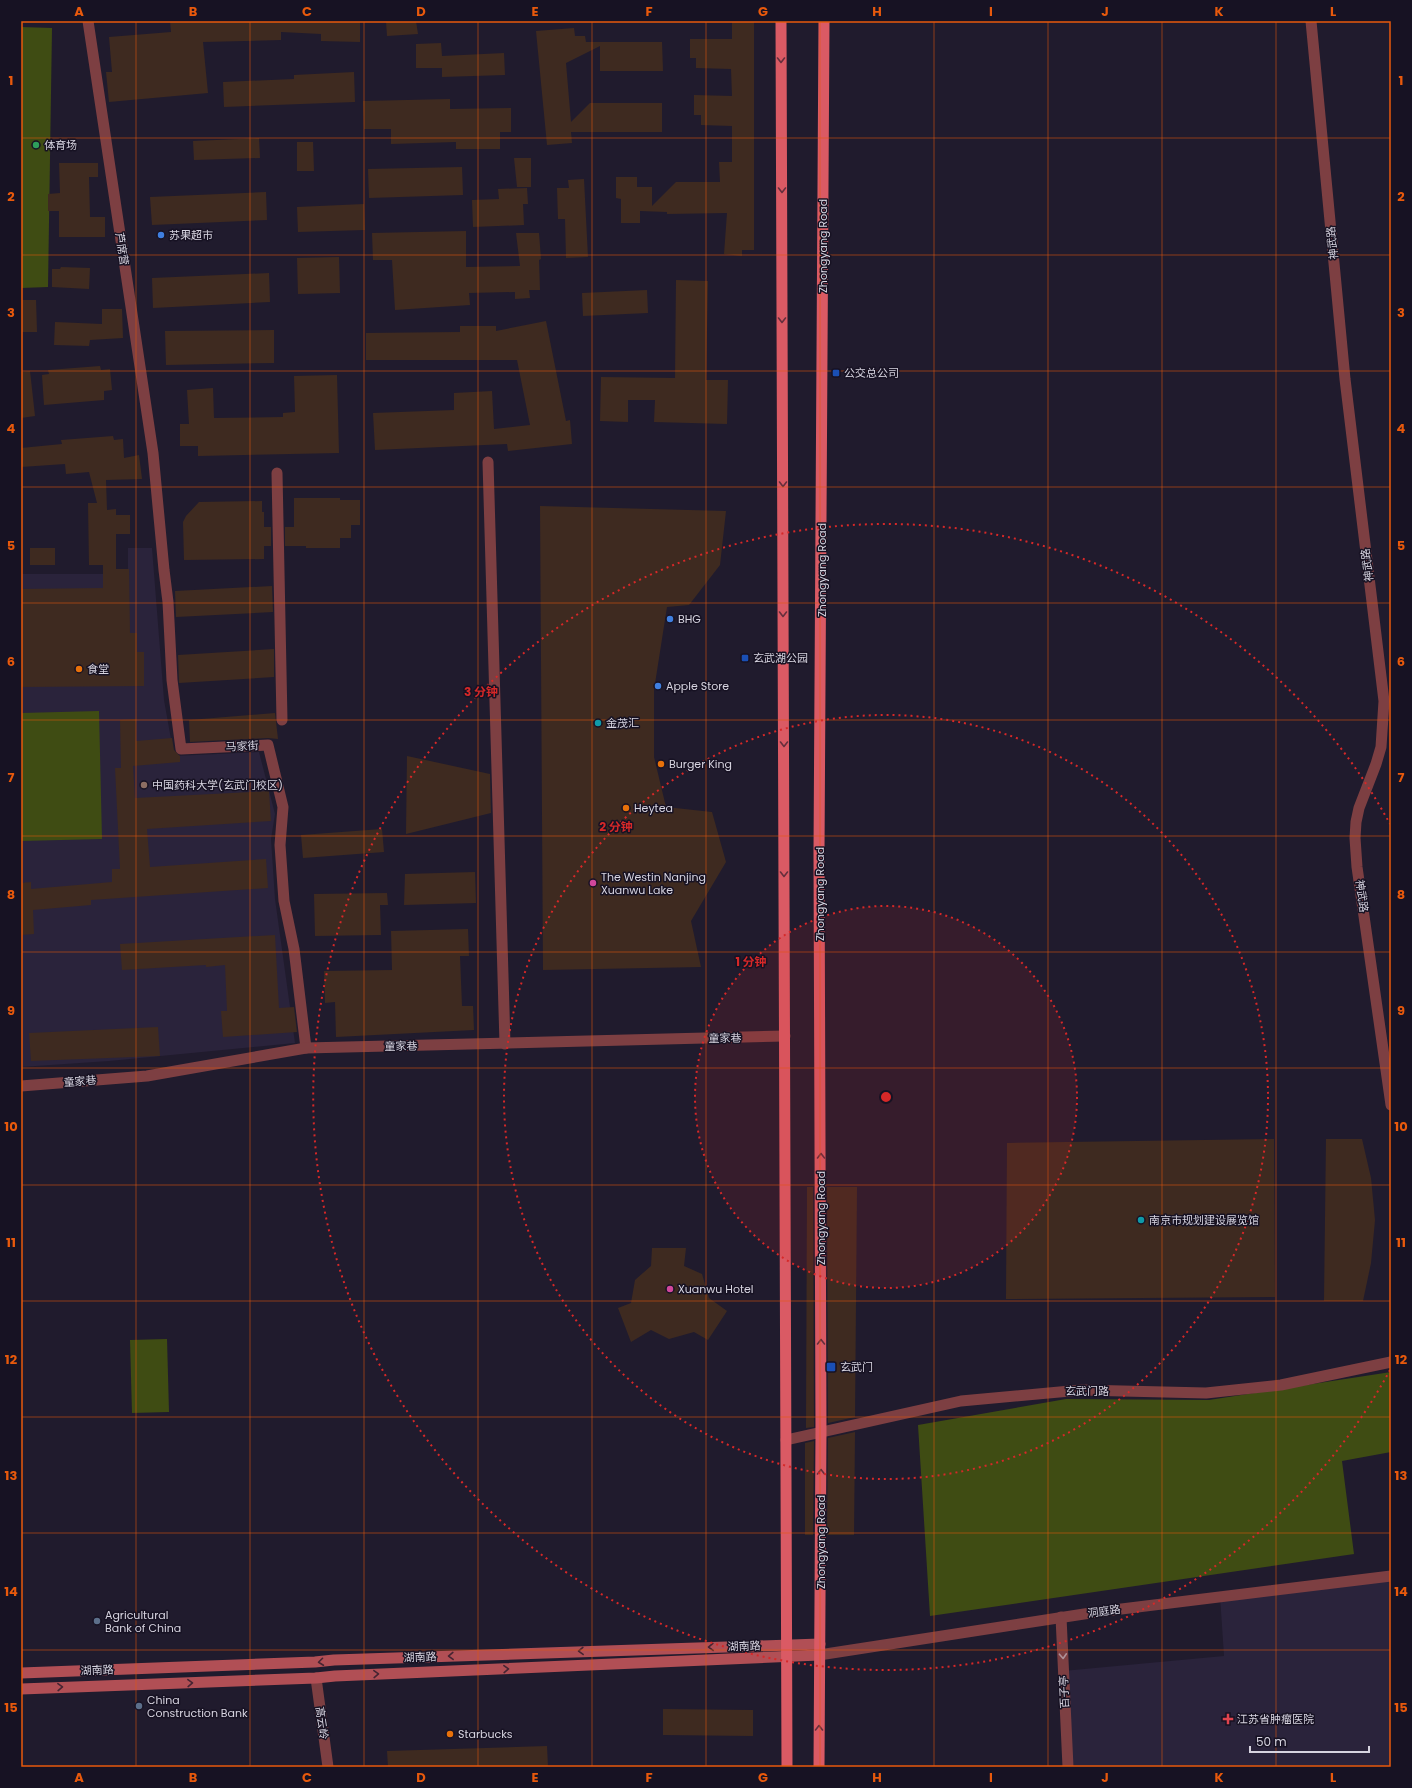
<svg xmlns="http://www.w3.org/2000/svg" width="1412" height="1788" font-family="Poppins,'Noto Sans SC',sans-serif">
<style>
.built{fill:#2a233b}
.green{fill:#3f4c13}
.building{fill:#3e2a20}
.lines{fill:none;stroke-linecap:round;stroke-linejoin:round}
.minor{stroke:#7d3f42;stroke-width:11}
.tertiary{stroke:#7d3f42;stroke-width:11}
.secondary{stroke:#b14f55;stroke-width:11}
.primary{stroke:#da5a64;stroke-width:11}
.oneway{stroke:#652f3d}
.oneway2{stroke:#452432}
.oneway3{stroke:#ae9199}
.grid{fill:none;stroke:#e8590c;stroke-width:1;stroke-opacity:0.55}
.ring{fill:none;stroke:#d62828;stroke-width:2;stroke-dasharray:2 4}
.leisure-dot{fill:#2e9e5b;stroke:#171223;stroke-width:1.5}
.shop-dot{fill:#3f7fe0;stroke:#171223;stroke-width:1.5}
.transit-dot{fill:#1a4fb4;stroke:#171223;stroke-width:1.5}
.food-dot{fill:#e8710a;stroke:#171223;stroke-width:1.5}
.culture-dot{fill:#0f9aa8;stroke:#171223;stroke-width:1.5}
.education-dot{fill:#8d6e63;stroke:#171223;stroke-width:1.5}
.hotel-dot{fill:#d1479c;stroke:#171223;stroke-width:1.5}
.service-dot{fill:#5c6f8a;stroke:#171223;stroke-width:1.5}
.health-dot{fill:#e0444e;stroke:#171223;stroke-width:1.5}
.labels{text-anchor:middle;stroke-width:3;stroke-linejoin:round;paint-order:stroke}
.poi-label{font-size:11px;fill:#d7d4e0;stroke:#171223;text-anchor:start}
.street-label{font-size:11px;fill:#d7d4e0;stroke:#171223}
.centre{fill:#d62828;stroke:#171223;stroke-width:2}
.ring-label{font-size:12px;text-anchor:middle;font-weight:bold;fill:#d62828;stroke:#171223;stroke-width:3;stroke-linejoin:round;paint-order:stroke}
.neatline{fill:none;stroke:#e8590c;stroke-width:1.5}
.grid-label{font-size:13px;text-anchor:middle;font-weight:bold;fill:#e8590c}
</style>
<rect width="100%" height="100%" fill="#201b2d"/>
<g class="built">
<path d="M128,548H152L164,700L174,756L259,752L275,814L271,839L275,899L295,1043L109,1061L21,1067V574H128Z"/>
<path d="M1391,1576V1767H1068L1063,1671L1224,1656L1220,1596Z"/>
</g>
<g class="green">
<path d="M21,27L52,28L48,287L21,288Z"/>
<path d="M99,711L102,839L21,841V713Z"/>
<path d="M167,1339L169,1412L132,1413L130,1340Z"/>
<path d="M1391,1372V1452L1342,1461L1354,1554L930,1616L918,1425L1066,1399L1209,1400Z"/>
</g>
<g class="building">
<path d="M170,21H360V42L321,41V34L281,32V40L203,42L208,93L109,102L106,72H112L109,37L171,32Z"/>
<path d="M386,21H416L418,34L387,36Z"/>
<path d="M732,21H754V250H742V256L724,254L727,213L667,214V212L640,211V223H621V199L616,198V177H637V187H652V206L676,182H720L719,162H732V126L701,125V115H694V95L732,96L731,69L696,68V58H690V39H732Z"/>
<path d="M574,28L575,36H585L586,42H662L663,71H600V46L566,63L571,122L590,103H662V132H571L572,143L547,145L536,31Z"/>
<path d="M441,43L442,56L504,53L505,75L442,77V68H416V44Z"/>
<path d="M354,72L355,102L224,107L223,82L294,79V75Z"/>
<path d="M450,99V109L511,108V132H500V149H456V142L391,144V129H364L363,101Z"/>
<path d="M259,138L260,158L194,160L193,141Z"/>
<path d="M297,142H313L314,171H297Z"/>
<path d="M514,158H531V187H517Z"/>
<path d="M59,163H98V177H89L90,217H105V237H59V211H48V194L60,193Z"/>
<path d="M462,167L463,195L369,198L368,169Z"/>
<path d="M584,179L588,257L566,258L565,219H558L557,188H569L568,180Z"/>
<path d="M527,188L528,204H523L524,225L473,227L472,200L499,199L498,189Z"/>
<path d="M266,192L267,220L152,225L150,197Z"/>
<path d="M364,204L365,230L298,232L297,207Z"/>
<path d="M466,231V267L520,266L516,233H539L541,259L539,260L540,290H529L530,298L515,299V292L469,293L470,305L395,310L392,260H373L372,233Z"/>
<path d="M339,257L340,293L298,294L297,258Z"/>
<path d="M61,267L90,268L89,289L52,287V269H60Z"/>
<path d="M269,273L270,302L153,308L152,278Z"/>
<path d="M676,280L708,281L706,380H728L727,424L654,422L655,400H628V422L600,421L601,377L675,378Z"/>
<path d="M647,290L648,313L583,316L582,293Z"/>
<path d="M21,300H36L37,332H21Z"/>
<path d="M102,309H122L123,338L90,340L89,346L54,345L55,322L102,324Z"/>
<path d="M546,321L566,421L570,420L572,444L508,451L507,444L375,450L373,413L454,410V393L492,391L494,429L530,425L517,360H366V333L460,332V326H496V331Z"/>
<path d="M274,330V363L166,365L165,331Z"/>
<path d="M100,366L101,370L110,369L112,390L104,391V400L44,405L42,375L49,374L48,370Z"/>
<path d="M30,371L35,416L21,418V372Z"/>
<path d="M337,375L339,453L198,456V446H180V424H189L187,390L213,388L214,418L283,417V413L295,412L294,376Z"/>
<path d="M113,436L114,440L123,439L124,458L139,455L142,479L106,480L107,510L116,509V515H130V534H116V569H129L130,633H137V652H144V686L21,687V589L103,588V565H89L88,503H97L89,472L66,474L65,464L21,467V448L62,444L61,440Z"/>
<path d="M294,498H340V500H360V525H351V538H340V548H306V546H285V527H294Z"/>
<path d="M262,501V512H264V527H271V546H264V559L184,560L183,522L186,516L199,502Z"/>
<path d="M540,506L726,511L720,565L689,605L667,607L654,690V757L666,807L712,812L726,862L691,921L701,967L543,970Z"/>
<rect x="30" y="548" width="25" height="17"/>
<path d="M272,586L273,612L176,617L175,591Z"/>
<path d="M274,649V677L179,683L178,655Z"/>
<path d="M275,713L278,739L268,738L190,742L189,720Z"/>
<path d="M136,719V741L172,738L174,750L180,756V762L133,766L135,798L269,791L271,821L147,829L150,867L266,859L268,888L91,900V905L33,910L34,934L21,935V883L31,882V889L112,882V869H120L115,768H121L120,720Z"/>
<path d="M407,756L490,774L491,813L406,834Z"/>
<path d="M382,829L384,852L303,858L301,835Z"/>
<path d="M475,872L476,903L404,905L405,874Z"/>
<path d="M387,893L388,905H380L381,935L315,936L314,894Z"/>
<path d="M468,929L469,956H460L462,1006H473L474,1030L336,1037L335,1002L325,1003L324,971L392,970L391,931Z"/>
<path d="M275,935L279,1008L294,1007L297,1032L223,1037L221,1011H227L225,965L206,967V965L122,970L120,944Z"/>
<path d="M158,1027L160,1056L31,1061L29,1033Z"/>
<path d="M1274,1139L1275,1297L1006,1299L1007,1143Z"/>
<path d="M1326,1139H1362L1371,1178L1375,1220L1371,1263L1363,1301H1324Z"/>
<path d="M807,1187H813L814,1427L806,1428Z"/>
<path d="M827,1187H857L855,1417L828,1423Z"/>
<path d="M652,1248H686L684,1266L702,1274L709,1298L727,1311L708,1340L694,1332L669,1339L651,1330L631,1342L618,1308L631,1303L635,1280L651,1266Z"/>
<path d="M855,1432L854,1535H827L828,1438Z"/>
<path d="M814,1441L813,1535H805V1443Z"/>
<path d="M663,1709L753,1710V1736L663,1735Z"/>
<path d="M547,1746L548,1767H388L387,1751Z"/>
</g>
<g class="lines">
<g class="minor">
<path d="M88,21L153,453L164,570L168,602L172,680L181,749L268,745L283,807L280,845L284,901L294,949L306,1048"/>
<path d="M1311,21L1345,379L1384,701L1381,747L1376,764L1359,808L1356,822L1355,838L1357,867L1391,1105"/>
<path d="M488,462L505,1044"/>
<path d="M277,473L282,720"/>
<path d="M21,1086L147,1076L306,1048L785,1036"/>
<path d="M1061,1617L1068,1767"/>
<path d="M819,1655L1097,1612L1391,1576"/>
<path d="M316,1678L328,1767"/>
</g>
<path class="tertiary" d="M786,1440L961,1401L1081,1390L1206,1393L1281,1385L1391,1362"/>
<g class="secondary">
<path d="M21,1673L315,1662L334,1660L820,1644"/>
<path d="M21,1689L316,1678L335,1676L819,1655"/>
</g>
<g class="primary">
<path d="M781,21L787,1767"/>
<path d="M819,1767L821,1431L819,852L824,21"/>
</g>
</g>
<defs><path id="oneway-chevron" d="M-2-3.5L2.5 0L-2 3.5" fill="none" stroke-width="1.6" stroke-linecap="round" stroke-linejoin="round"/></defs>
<g class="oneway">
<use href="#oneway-chevron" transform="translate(781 60) rotate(90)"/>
<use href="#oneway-chevron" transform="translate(782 190) rotate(90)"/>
<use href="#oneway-chevron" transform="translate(782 320) rotate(90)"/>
<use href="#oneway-chevron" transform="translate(783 484) rotate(90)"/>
<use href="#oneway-chevron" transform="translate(783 614) rotate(90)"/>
<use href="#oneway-chevron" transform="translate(784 744) rotate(90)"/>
<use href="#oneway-chevron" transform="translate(784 874) rotate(90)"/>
<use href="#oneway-chevron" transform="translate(821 1156) rotate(-90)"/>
<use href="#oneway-chevron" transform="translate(821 1342) rotate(-90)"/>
<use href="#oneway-chevron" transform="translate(821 1472) rotate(-90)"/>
<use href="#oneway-chevron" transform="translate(819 1728) rotate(-90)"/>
</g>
<g class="oneway2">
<use href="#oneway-chevron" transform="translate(711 1647) rotate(178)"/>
<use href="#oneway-chevron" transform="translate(581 1651) rotate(178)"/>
<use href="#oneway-chevron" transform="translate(451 1656) rotate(178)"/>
<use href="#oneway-chevron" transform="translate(321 1662) rotate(173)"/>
<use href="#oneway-chevron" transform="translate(506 1669) rotate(-2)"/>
<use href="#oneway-chevron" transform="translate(376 1674) rotate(-2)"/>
<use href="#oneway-chevron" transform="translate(190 1683) rotate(-2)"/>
<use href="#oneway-chevron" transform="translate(60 1687) rotate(-2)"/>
</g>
<use class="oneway3" href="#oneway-chevron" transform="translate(1063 1656) rotate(87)"/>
<path class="grid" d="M136,21V1767M250,21V1767M364,21V1767M478,21V1767M592,21V1767M706,21V1767M820,21V1767M934,21V1767M1048,21V1767M1162,21V1767M1276,21V1767M21,138H1391M21,255H1391M21,371H1391M21,487H1391M21,603H1391M21,720H1391M21,836H1391M21,952H1391M21,1068H1391M21,1185H1391M21,1301H1391M21,1417H1391M21,1533H1391M21,1650H1391"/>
<circle cx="886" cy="1097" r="191" fill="#d62828" fill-opacity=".12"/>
<g class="ring">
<circle cx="886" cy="1097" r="191"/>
<circle cx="886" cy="1097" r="382"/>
<path d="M1390 1370A573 573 0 1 1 1390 824"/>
</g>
<circle class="leisure-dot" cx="36" cy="145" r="4"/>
<g class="shop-dot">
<circle cx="161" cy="235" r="4"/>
<circle cx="670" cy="619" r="4"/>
<circle cx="658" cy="686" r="4"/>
</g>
<g class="transit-dot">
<rect x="832" y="369" width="8" height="8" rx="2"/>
<rect x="741" y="654" width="8" height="8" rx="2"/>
<rect x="826" y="1362" width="10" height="10" rx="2"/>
</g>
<g class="food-dot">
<circle cx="79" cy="669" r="4"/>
<circle cx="661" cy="764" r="4"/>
<circle cx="626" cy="808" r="4"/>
<circle cx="450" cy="1734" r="4"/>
</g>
<g class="culture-dot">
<circle cx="598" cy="723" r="4"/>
<circle cx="1141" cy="1220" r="4"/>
</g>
<circle class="education-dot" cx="144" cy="785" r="4"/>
<g class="hotel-dot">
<circle cx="593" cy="883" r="4"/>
<circle cx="670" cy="1289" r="4"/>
</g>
<g class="service-dot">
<circle cx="97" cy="1621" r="4"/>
<circle cx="139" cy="1706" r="4"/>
</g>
<path class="health-dot" d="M1226 1713h4v4h4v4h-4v4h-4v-4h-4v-4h4z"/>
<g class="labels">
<g class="poi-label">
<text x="44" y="149">体育场</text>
<text x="169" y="239">苏果超市</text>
<text x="844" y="377">公交总公司</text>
<text x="678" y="623">BHG</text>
<text x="753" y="662">玄武湖公园</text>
<text x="87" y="673">食堂</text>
<text x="666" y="690">Apple Store</text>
<text x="606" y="727">金茂汇</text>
<text x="669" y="768">Burger King</text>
<text x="152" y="789">中国药科大学(玄武门校区)</text>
<text x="634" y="812">Heytea</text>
<text x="601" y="881">The Westin Nanjing<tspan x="601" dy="13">Xuanwu Lake</tspan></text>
<text x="1149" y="1224">南京市规划建设展览馆</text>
<text x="678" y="1293">Xuanwu Hotel</text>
<text x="840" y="1371">玄武门</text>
<text x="105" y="1619">Agricultural<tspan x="105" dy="13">Bank of China</tspan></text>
<text x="147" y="1704">China<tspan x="147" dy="13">Construction Bank</tspan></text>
<text x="1237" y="1723">江苏省肿瘤医院</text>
<text x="458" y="1738">Starbucks</text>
</g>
<g class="street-label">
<text transform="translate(1332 243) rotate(-96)" y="4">神武路</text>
<text transform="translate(823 246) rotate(-90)" y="4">Zhongyang Road</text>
<text transform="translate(122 249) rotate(81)" y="4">芦席营</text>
<text transform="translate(1367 565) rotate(-97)" y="4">神武路</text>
<text transform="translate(822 570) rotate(-90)" y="4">Zhongyang Road</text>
<text transform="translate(242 746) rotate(-3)" y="4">马家街</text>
<text transform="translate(820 894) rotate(-90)" y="4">Zhongyang Road</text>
<text transform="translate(1362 896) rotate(82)" y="4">神武路</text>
<text transform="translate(725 1038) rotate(-1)" y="4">童家巷</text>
<text transform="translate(401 1046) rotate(-1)" y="4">童家巷</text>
<text transform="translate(80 1081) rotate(-5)" y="4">童家巷</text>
<text transform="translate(821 1218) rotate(-90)" y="4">Zhongyang Road</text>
<text x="1087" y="1395">玄武门路</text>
<text transform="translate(821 1542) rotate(-90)" y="4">Zhongyang Road</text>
<text transform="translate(1104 1611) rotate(-8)" y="4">洞庭路</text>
<text transform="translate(744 1646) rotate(-2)" y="4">湖南路</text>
<text transform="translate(420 1657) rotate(-2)" y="4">湖南路</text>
<text transform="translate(97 1670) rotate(-2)" y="4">湖南路</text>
<text transform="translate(1064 1692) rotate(-93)" y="4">百子亭</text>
<text transform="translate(322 1723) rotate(82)" y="4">高云岭</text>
</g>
</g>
<circle cx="886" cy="1097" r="6" class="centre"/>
<g class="ring-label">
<text x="481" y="696">3 分钟</text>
<text x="616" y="831">2 分钟</text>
<text x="751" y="966">1 分钟</text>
</g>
<rect width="1412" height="1788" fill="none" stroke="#171223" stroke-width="44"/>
<path d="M1250 1746v6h119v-6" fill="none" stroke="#d7d4e0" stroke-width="2"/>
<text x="1256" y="1746" font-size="12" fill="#d7d4e0" stroke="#171223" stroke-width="3" paint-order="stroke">50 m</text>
<rect x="22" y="22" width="1368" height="1744" class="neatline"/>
<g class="grid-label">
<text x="79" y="16">A</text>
<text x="193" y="16">B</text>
<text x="307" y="16">C</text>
<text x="421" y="16">D</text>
<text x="535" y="16">E</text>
<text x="649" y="16">F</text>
<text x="763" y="16">G</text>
<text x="877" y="16">H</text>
<text x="991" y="16">I</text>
<text x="1105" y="16">J</text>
<text x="1219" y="16">K</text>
<text x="1333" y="16">L</text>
<text x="11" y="85">1</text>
<text x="1401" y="85">1</text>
<text x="11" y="201">2</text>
<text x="1401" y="201">2</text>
<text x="11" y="317">3</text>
<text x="1401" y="317">3</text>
<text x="11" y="433">4</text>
<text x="1401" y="433">4</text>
<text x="11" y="550">5</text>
<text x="1401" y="550">5</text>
<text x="11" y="666">6</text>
<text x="1401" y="666">6</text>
<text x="11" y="782">7</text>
<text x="1401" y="782">7</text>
<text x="11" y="899">8</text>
<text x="1401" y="899">8</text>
<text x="11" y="1015">9</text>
<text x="1401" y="1015">9</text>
<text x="11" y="1131">10</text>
<text x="1401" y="1131">10</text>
<text x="11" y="1247">11</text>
<text x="1401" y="1247">11</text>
<text x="11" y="1364">12</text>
<text x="1401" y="1364">12</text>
<text x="11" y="1480">13</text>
<text x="1401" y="1480">13</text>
<text x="11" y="1596">14</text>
<text x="1401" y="1596">14</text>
<text x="11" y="1712">15</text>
<text x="1401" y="1712">15</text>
<text x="79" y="1782">A</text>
<text x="193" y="1782">B</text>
<text x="307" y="1782">C</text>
<text x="421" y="1782">D</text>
<text x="535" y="1782">E</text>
<text x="649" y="1782">F</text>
<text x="763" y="1782">G</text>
<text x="877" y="1782">H</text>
<text x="991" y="1782">I</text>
<text x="1105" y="1782">J</text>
<text x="1219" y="1782">K</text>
<text x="1333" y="1782">L</text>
</g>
</svg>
